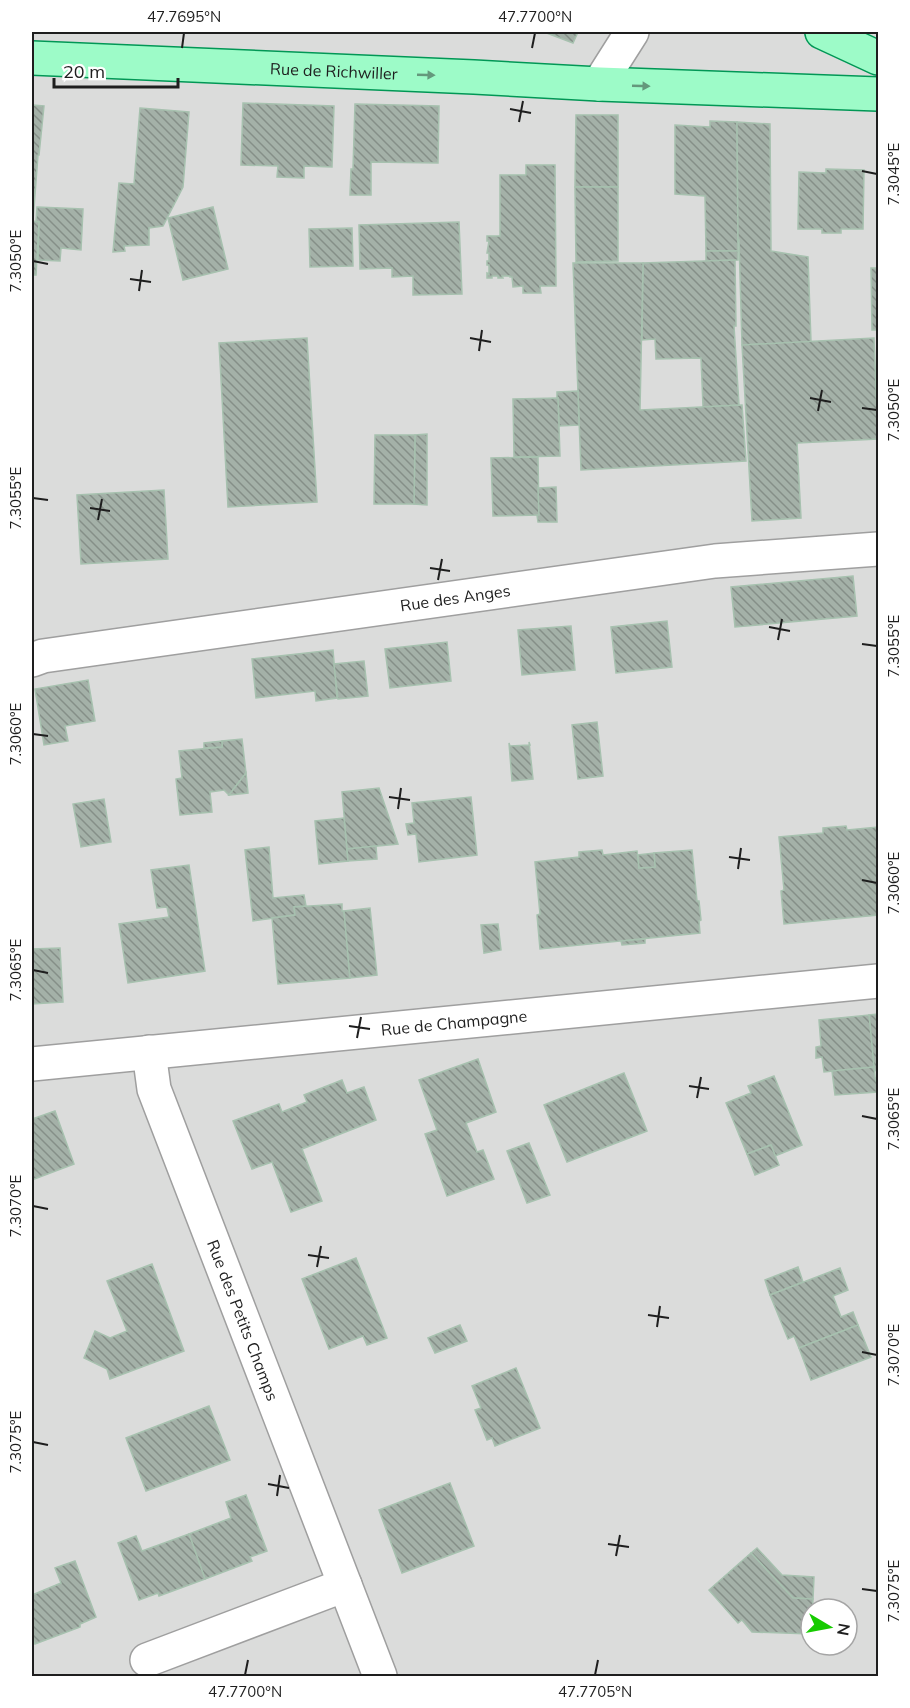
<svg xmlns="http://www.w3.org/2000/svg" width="910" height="1708" font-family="Mulish,sans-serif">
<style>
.residential{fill:#dbdcdb;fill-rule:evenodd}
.building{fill:url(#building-back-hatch);stroke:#a7c1af;stroke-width:1.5}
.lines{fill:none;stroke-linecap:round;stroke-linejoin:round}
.minor-casing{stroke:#9f9f9f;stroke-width:36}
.major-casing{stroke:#019755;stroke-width:36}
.minor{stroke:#fff;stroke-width:33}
.major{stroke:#9dfbc8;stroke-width:33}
.oneway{fill:#64987c}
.ticks{fill:none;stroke:#1e1e1e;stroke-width:2}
.labels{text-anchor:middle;stroke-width:5;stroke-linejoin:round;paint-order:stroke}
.street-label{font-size:16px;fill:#1e1e1e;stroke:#fff}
.neatline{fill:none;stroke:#1e1e1e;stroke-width:2}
.ticks-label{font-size:15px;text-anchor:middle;fill:#1e1e1e}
</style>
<defs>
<pattern id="building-back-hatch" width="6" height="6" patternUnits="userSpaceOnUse" patternTransform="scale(1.5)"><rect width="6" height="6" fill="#a4b1a8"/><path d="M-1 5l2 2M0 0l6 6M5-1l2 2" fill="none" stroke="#858f88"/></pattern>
</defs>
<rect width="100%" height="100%" fill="#e4efea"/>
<path class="residential" d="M32,32H878V1676H32ZM811,1609H847V1645H811Z"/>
<g class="building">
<path d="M544,32H578L573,43Z"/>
<path d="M243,103L334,106L332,167L304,166V178L277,177L278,166L241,165Z"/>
<path d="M355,104L439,106L438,163L371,162V195H350L351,169H353Z"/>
<path d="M32,105L44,106L39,155H38L33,221H32Z"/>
<path d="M140,108L189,112L183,187L163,226L149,228V245L124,246L125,251L113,252L119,183L134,184Z"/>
<path d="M576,115H618V187H575Z"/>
<path d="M710,121L737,122L738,251H706L705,196L675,194V125L710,127Z"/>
<path d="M737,122L770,124L771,251L808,257L811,342L742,345L739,240L738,241Z"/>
<path d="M526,165H555L556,286H540L541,293H523V286L513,287L512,277H510V276H502L503,278H498V276H492V278H487V273L489,274V265H487V261H489V253H487L489,241H487V236H500V175H526Z"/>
<path d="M826,169L864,170L863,229H841V233H822V229H798L799,172L826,173Z"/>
<path d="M575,187H618V261L576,262Z"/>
<path d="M37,207L83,209L81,250L61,248L60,261L38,260L39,222H36Z"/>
<path d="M213,207L228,269L183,280L168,218Z"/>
<path d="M32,221L39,222L36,275H32Z"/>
<path d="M459,222L462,294L413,295V276L392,277V268L360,269L359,225Z"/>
<path d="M352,228L353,266L310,267L309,229Z"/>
<path d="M706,251H738V260L706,261Z"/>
<path d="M735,260L736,326H734L739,405L703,407L701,358L656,359L655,339L642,340L643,263Z"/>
<path d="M573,263H643L640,410L742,405L746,461L581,470Z"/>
<path d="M871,268H878V330H872Z"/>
<path d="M307,338L317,502L228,507L219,343Z"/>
<path d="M874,338L878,439L797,443L801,518L752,521L742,345Z"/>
<path d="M578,391L579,425L559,426L558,398H557V392Z"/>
<path d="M558,398L560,456L514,457L513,399Z"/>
<path d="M427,434V505L414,504L415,435Z"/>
<path d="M375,435H415L414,504H374Z"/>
<path d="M538,457L539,515L493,516L491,458Z"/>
<path d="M556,487L557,522H538L537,515H539L538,488Z"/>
<path d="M164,490L168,559L81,564L77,495Z"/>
<path d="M853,576L857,616L735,627L731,587Z"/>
<path d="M667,621L672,667L616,673L611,627Z"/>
<path d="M571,626L575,670L522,675L518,630Z"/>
<path d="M447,642L451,681L390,688L385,649Z"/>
<path d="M333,650L337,698L316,701L315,691L256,698L252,659Z"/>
<path d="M364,661L368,696L338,699L334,664Z"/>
<path d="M88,680L95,721L65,726L68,741L44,745L35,689Z"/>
<path d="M597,722L603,776L578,779L572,725Z"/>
<path d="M242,739L246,773L229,795L224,790L210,792L212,812L180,815L176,779L182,778L179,751L222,747V741Z"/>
<path d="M222,741V747L204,748V743Z"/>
<path d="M529,742L533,779L512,781L509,743L510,746L530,745Z"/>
<path d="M246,773L248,793L229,795Z"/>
<path d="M379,788L398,844L347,849L342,792Z"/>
<path d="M471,797L477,855L419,862L416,834L408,835L406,824L414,823L412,803Z"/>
<path d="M104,799L111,842L81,847L73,804Z"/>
<path d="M344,818L348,861L319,864L315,821Z"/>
<path d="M846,826L847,830L878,827V915L784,924L781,891L784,890L779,837L823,833V828Z"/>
<path d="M376,846L377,859L348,861L347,849Z"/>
<path d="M269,847L273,898L304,895L306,906L294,907L295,915L253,921L245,850Z"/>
<path d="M602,850L603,855L637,851L639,868L655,867L654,853L692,850L697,901H699L701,920L699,921L700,933L540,949L537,915L540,914L535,862L579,857V852Z"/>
<path d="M654,853L655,867L639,868L638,855Z"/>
<path d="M189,865L205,971L128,983L119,924L169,917L167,907L157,908L151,870Z"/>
<path d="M342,904V911H344L350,978L278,984L272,918L295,915L294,907Z"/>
<path d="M370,908L377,975L350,978L344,911Z"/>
<path d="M498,924L501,950L484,953L481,925Z"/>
<path d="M645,939V943L622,945L621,941Z"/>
<path d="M60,948L63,1002L32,1004V949Z"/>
<path d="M878,1014V1070L874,1071L869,1015Z"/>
<path d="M869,1015L874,1067L824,1072L822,1057L816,1058V1047L821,1046L819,1020Z"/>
<path d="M478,1059L496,1112L466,1123L477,1152L483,1150L494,1179L447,1196L425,1134L437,1130L419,1080Z"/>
<path d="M874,1067L875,1077L878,1087V1092L835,1095L832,1071Z"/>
<path d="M624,1073L647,1131L567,1162L544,1105Z"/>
<path d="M774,1076L802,1145L775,1156L771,1145L747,1154L726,1103L751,1093L748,1086Z"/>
<path d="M342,1080L347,1093L364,1087L376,1120L302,1149L322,1201L291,1212L272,1162L252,1169L233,1121L279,1104L282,1112L307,1102L304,1095Z"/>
<path d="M55,1111L74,1164L32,1180V1119Z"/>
<path d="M529,1143L550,1195L527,1203L507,1151Z"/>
<path d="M771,1145L779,1165L755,1175L747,1154Z"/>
<path d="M356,1258L387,1338L367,1345L363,1336L329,1349L302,1279Z"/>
<path d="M152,1264L184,1351L110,1379L107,1369L84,1358L95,1331L110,1338L127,1331L107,1281Z"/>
<path d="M798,1267L803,1282L770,1295L765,1280Z"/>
<path d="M840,1268L848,1290L833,1296L841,1317L853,1312L858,1325L799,1348L794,1336L788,1339L770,1295Z"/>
<path d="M460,1325L467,1341L435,1353L428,1338Z"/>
<path d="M858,1325L871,1357L811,1380L799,1348Z"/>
<path d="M516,1368L540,1428L495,1446L492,1438L487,1440L475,1410L481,1408L472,1386Z"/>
<path d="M209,1406L230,1460L146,1491L126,1438Z"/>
<path d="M450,1483L474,1546L402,1573L379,1510Z"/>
<path d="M246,1495L267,1551L250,1557L252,1561L205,1579L189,1534L231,1518L226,1502Z"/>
<path d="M189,1534L205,1579L159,1596L158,1593L139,1600L118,1543L136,1536L142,1551Z"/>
<path d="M757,1548L782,1575L814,1577L813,1599L793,1598L751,1553Z"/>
<path d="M751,1553L793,1598L813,1599L811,1634L752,1632L742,1620L738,1623L709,1590Z"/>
<path d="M75,1561L96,1617L80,1624V1627L35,1644L32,1634V1595L61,1583L55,1568Z"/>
</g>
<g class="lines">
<defs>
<g id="minor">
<path d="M599,84L632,32"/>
<path id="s1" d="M32,660L43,656L715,561L878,549"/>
<path id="s2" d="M149,1052L154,1089L380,1676"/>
<path id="s3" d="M32,1064L878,981"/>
<path d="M147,1660L345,1585"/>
</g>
<g id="major">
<path d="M822,32L878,58"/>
<path id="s4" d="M32,58L474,77L599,84L878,94"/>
</g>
</defs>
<use href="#minor" class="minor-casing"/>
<use href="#major" class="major-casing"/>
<use href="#minor" class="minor"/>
<use href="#major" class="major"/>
</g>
<defs><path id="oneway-solid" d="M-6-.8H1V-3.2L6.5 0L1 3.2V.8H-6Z" transform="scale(1.5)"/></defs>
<g class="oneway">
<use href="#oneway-solid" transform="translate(426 75) rotate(2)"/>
<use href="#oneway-solid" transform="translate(641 86) rotate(2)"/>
</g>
<path class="ticks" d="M182,48L184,33M532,48L535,33M510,109L531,113M519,122L523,101M862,171L877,174M33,261L48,264M130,279L151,282M139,291L142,270M470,338L491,342M479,351L482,330M810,398L831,402M862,408L877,410M818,411L822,390M33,498L48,500M90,508L110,511M98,520L102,499M430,568L450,571M438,580L442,559M769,627L790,631M778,640L782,619M862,644L877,646M33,734L48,736M389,797L410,800M398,809L401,788M729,857L750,860M738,869L741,848M862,880L877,883M33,970L48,973M349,1026L370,1029M357,1038L361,1017M689,1086L709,1089M697,1098L701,1077M862,1116L877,1119M33,1206L48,1209M308,1255L329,1258M317,1267L321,1246M648,1315L669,1318M657,1327L660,1306M862,1352L877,1355M33,1442L48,1445M268,1484L289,1488M277,1496L280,1475M608,1544L629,1547M616,1556L620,1535M862,1589L877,1591M245,1675L248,1660M595,1675L598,1660"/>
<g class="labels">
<g class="street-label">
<text dy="6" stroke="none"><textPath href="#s4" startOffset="302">Rue de Richwiller</textPath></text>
<text dy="6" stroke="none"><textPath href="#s1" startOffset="428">Rue des Anges</textPath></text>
<text dy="6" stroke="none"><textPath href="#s3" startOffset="424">Rue de Champagne</textPath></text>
<text dy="6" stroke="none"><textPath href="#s2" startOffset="285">Rue des Petits Champs</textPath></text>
</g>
</g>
<rect width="910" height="1708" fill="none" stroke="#ffffff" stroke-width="66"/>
<g transform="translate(829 1627) rotate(100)"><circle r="28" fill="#ffffff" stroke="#a5a5a5" stroke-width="1.5"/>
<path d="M0-4.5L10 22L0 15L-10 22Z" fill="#17cb01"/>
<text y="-9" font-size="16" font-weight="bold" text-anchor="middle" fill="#1e1e1e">N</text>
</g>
<path d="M54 78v9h124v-9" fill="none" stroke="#1e1e1e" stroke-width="3"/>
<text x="63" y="78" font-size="18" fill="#1e1e1e" stroke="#ffffff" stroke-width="4.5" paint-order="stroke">20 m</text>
<rect x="33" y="33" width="844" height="1642" class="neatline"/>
<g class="ticks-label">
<text x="184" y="22">47.7695°N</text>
<text x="535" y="22">47.7700°N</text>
<text transform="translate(894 174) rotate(-90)" y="5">7.3045°E</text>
<text transform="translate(16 261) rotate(-90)" y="5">7.3050°E</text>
<text transform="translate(894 410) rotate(-90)" y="5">7.3050°E</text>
<text transform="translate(16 498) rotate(-90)" y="5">7.3055°E</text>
<text transform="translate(894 646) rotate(-90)" y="5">7.3055°E</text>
<text transform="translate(16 734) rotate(-90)" y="5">7.3060°E</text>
<text transform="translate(894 883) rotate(-90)" y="5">7.3060°E</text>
<text transform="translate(16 970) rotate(-90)" y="5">7.3065°E</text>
<text transform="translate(894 1119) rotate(-90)" y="5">7.3065°E</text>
<text transform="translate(16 1206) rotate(-90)" y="5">7.3070°E</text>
<text transform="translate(894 1355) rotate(-90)" y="5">7.3070°E</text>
<text transform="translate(16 1442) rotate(-90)" y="5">7.3075°E</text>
<text transform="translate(894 1591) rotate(-90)" y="5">7.3075°E</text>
<text x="245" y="1697">47.7700°N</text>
<text x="595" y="1697">47.7705°N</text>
</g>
</svg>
